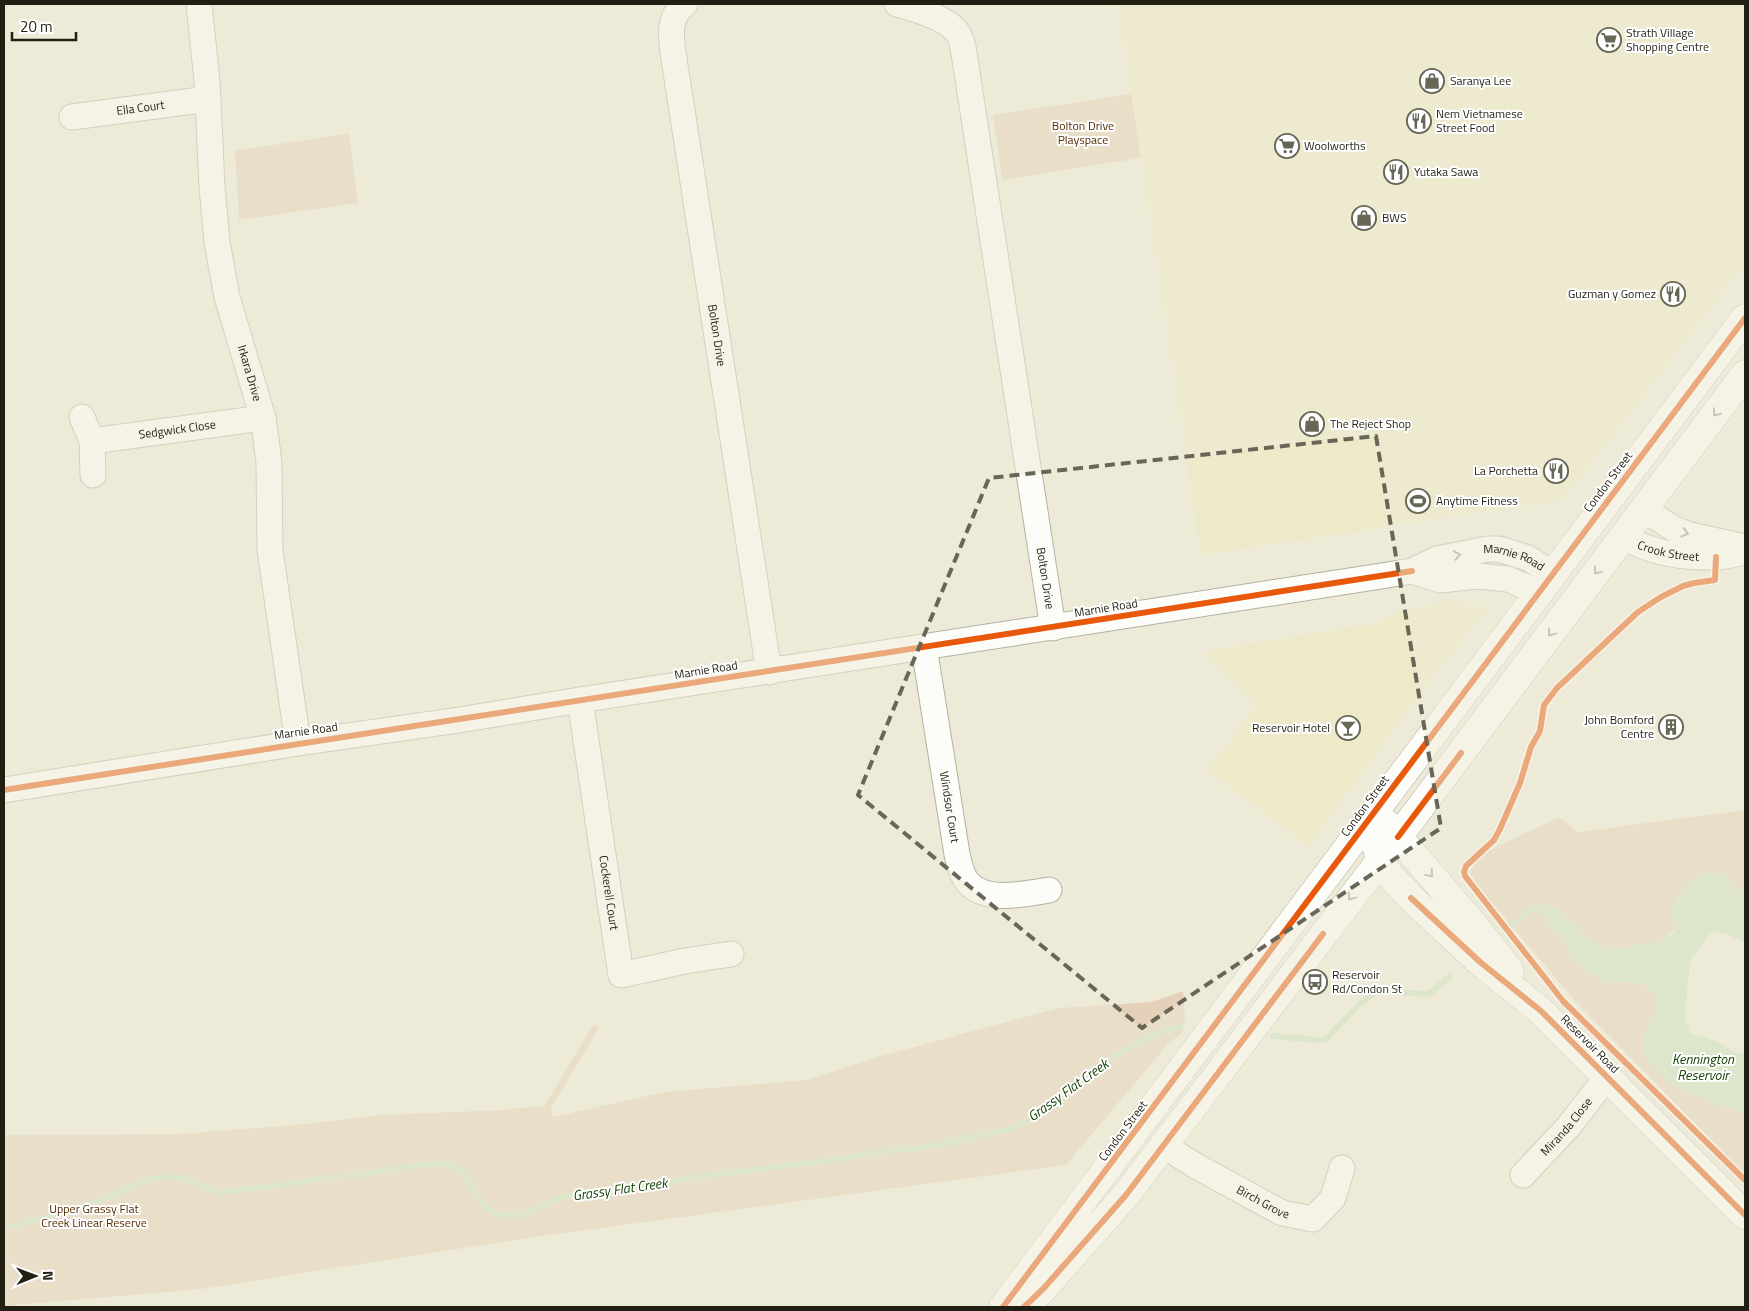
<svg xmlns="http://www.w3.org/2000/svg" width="1749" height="1311" font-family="'Titillium Web',sans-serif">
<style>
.built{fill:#eee9c8}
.green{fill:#e5d1b9}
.water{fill:#c9dfbc}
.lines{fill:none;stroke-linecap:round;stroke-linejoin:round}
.stream{stroke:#c9dfbc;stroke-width:6}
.minor-casing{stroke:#b3b1a1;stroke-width:27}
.secondary-casing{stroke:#b3b1a1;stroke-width:29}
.minor{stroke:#fcfcf9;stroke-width:25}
.secondary{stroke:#fcfcf9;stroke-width:28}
.cycleway-casing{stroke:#fff;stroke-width:9}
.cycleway{stroke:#e8590c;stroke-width:6}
.oneway{stroke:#999991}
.marked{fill:none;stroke:#686657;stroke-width:4;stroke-dasharray:10 6;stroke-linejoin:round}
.labels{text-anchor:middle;stroke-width:4;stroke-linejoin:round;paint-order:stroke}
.poi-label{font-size:12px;fill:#211f12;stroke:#fff;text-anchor:start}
.street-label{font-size:12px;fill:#211f12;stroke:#fff}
.park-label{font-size:12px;fill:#552d03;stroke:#fff}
.water-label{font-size:14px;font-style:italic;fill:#1a450b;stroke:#fff}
</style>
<rect width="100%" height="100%" fill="#edebd7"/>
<g class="built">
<path d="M1117,4H1745V264L1564,500L1201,555Z"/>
<path d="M1456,600L1488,609L1411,705L1308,846L1208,771L1257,705L1204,653L1242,645L1376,624L1399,611L1428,604Z"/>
</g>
<g class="green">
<path d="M1131,94L1141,158L1002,180L993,115Z"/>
<path d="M349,133L358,203L239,220L235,151Z"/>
<path d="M1745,810V893L1737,888L1724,874L1709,872L1679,895L1672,908V921L1678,926L1664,940L1614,950L1602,948L1584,935L1558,909L1552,906L1541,903L1532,911L1543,913L1547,918L1550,927L1562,939L1578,963L1627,982L1644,985L1658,997L1653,1020L1644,1032L1676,1088L1745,1114V1174L1576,1002L1470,877L1473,866L1488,851L1559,817L1578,832Z"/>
<path d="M1183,991L1185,1019L1182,1033L1169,1043L1066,1165L521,1239L202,1289L16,1305V1307L4,1306V1135L177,1134L295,1125L381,1115L501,1110L544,1106L593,1025L599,1028L551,1108L553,1117L664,1092L806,1080L881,1056L1058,1008L1152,1002Z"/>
</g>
<path class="water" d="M1703,872L1724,874L1737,888L1745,893V943L1728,934L1716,931L1709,935L1690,961L1685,1015L1690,1033C1698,1036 1705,1037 1713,1040C1725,1044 1733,1054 1745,1054V1114L1676,1088L1663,1077L1647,1059L1643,1046L1644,1032L1653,1020L1658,997L1644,985L1627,982H1608L1594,977L1578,963L1568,951L1562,939L1550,927L1547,918L1543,913L1528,911L1527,908C1556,894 1572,926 1593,942C1596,944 1600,947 1603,948C1617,953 1632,945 1645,943C1661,940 1668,941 1678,927L1672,924L1673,916L1670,912L1672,908L1688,883Z"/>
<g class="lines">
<g class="stream">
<path d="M1507,926L1515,924L1528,911"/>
<path d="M1273,1036L1319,1040L1326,1039L1361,1003L1377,991L1428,994L1439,986L1450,976"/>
<path d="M4,1228C39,1220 74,1209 108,1197C129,1190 150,1174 173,1176C186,1177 205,1189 221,1192L435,1164H450L463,1173L480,1200L488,1209L496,1214L520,1215L570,1195L938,1145L1004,1130L1026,1122L1039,1115L1086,1074L1151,1035L1181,1027"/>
</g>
<defs>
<g id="minor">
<path id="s1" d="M199,4L207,81L212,187L217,242L227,297L263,418L266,439L269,463L270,550L298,743"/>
<path id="s2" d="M685,4C667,17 671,39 674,59L769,672"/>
<path id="s3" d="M897,4C915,9 950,18 959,35C961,39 962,43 963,47L1053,628"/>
<path id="s4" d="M72,117L208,99"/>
<path d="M82,417L92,441L93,475"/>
<path id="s5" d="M92,441L263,418"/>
<path d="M1643,509L1674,529L1690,535L1745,547"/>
<path id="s6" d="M1623,537C1650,552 1683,558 1714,557C1724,557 1735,554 1745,552"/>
<path d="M1412,571L1440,580L1478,576L1508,579L1540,593"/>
<path id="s7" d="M924,647L957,854C959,863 961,873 966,880C983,904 1025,894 1049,890"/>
<path id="s8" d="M580,700L621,975L685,961L731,954"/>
<path id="s9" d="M4,790L298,743L459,720L580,700L1375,577L1412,571L1437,559L1488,549H1499L1528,558L1553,574"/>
<path id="s10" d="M1164,1146L1196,1166L1282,1213L1313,1219L1333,1198L1342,1168"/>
<path id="s11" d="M1523,1175L1568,1127L1607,1077"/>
</g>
<g id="secondary">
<path d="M1387,824L1473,924L1510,971"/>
<path d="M1376,845L1380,860L1386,871L1411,898L1480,962L1541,1011L1745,1215"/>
<path d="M1003,1307L1745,318"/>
<path d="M1024,1307L1043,1289L1126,1195L1398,837L1745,374"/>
</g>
</defs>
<use href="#minor" class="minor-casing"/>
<use href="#secondary" class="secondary-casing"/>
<use href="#minor" class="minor"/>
<use href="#secondary" class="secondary"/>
<defs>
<g id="cycleway">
<path d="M1716,557L1715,580L1694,583L1683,586L1661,597L1638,612L1557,688L1544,705L1540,731L1531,747L1520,783L1500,829L1494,840L1466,866L1464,872L1465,876L1563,1001L1745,1180"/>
<path d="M4,790C473,715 943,648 1412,571"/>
<path d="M1398,837L1461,753"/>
<path d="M1411,898L1480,962L1541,1011L1745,1215"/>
<path d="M1003,1307L1745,318"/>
<path d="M1024,1307L1043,1289L1126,1195L1323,934"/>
</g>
</defs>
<use href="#cycleway" class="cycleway-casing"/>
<use href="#cycleway" class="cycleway"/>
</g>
<defs><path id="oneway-chevron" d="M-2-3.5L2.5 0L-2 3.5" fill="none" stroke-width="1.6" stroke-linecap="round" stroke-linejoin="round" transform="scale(1.25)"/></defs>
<g class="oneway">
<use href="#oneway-chevron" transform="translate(1716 413) rotate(127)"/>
<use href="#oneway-chevron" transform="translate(1685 533) rotate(17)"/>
<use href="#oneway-chevron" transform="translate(1457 555) rotate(-11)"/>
<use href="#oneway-chevron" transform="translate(1597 571) rotate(127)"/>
<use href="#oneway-chevron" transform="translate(1551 633) rotate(127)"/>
<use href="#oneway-chevron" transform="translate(1430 874) rotate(50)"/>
<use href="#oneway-chevron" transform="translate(1351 897) rotate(127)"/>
</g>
<path d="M0 0H1749V1311H0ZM1376,436L1441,828L1142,1028L858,795L989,478Z" fill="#edebd7" fill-opacity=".55" fill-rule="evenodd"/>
<path class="marked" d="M1376,436L1441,828L1142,1028L858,795L989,478Z"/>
<defs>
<symbol id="supermarket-ring" viewBox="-11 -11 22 22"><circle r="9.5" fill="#fff" stroke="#686657" stroke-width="1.5"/><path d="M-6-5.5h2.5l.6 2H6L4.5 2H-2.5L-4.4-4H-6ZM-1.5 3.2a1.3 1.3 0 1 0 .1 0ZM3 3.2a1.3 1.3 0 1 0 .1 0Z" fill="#686657"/></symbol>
<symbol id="shop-ring" viewBox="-11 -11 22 22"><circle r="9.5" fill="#fff" stroke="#686657" stroke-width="1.5"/><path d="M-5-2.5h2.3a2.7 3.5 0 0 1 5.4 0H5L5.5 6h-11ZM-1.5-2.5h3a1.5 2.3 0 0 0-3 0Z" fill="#686657"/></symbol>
<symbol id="restaurant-ring" viewBox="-11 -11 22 22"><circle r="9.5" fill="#fff" stroke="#686657" stroke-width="1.5"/><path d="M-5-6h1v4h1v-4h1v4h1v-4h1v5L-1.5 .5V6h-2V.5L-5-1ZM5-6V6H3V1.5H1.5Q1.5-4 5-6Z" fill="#686657"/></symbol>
<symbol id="stadium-ring" viewBox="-11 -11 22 22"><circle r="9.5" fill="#fff" stroke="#686657" stroke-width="1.5"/><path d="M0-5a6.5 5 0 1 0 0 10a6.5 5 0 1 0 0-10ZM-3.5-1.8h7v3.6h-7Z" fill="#686657"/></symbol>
<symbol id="building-ring" viewBox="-11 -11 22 22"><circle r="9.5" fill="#fff" stroke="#686657" stroke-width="1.5"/><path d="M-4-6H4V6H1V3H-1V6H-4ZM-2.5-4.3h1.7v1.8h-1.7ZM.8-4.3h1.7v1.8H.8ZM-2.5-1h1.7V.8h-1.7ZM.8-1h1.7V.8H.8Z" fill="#686657"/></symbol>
<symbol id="bar-ring" viewBox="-11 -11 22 22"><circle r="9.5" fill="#fff" stroke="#686657" stroke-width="1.5"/><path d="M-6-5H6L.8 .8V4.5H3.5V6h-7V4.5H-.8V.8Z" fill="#686657"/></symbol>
<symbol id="bus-ring" viewBox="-11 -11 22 22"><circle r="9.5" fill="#fff" stroke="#686657" stroke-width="1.5"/><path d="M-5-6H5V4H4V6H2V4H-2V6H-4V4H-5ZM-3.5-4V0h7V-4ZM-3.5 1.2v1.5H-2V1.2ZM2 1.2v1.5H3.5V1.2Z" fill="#686657"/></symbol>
</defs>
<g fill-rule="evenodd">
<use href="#supermarket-ring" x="1595" y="26" width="28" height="28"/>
<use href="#shop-ring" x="1418" y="67" width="28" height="28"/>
<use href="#restaurant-ring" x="1405" y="107" width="28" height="28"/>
<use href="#supermarket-ring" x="1273" y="132" width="28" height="28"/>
<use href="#restaurant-ring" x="1382" y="158" width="28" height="28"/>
<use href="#shop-ring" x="1350" y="204" width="28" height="28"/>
<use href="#restaurant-ring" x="1659" y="280" width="28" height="28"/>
<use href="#shop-ring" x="1298" y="410" width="28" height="28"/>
<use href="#restaurant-ring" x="1542" y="457" width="28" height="28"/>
<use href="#stadium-ring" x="1404" y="487" width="28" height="28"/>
<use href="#building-ring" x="1657" y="713" width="28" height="28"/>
<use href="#bar-ring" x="1334" y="714" width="28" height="28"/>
<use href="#bus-ring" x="1301" y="968" width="28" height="28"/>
</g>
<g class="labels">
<g class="poi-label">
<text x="1626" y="37">Strath Village<tspan x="1626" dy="14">Shopping Centre</tspan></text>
<text x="1450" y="85">Saranya Lee</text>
<text x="1436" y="118">Nem Vietnamese<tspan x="1436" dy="14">Street Food</tspan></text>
<text x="1304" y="150">Woolworths</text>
<text x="1414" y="176">Yutaka Sawa</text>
<text x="1382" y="222">BWS</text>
<text x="1656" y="298" text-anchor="end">Guzman y Gomez</text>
<text x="1330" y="428">The Reject Shop</text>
<text x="1538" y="475" text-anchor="end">La Porchetta</text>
<text x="1436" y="505">Anytime Fitness</text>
<text x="1654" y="724" text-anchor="end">John Bomford<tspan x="1654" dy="14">Centre</tspan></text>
<text x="1330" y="732" text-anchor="end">Reservoir Hotel</text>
<text x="1332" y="979">Reservoir<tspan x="1332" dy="14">Rd/Condon St</tspan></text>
</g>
<g class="street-label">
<text dy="4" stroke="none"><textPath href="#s4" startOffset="69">Ella Court</textPath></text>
<text dy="4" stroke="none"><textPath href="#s2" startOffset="339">Bolton Drive</textPath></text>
<text dy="4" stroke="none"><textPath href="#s1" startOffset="374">Irkara Drive</textPath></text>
<text dy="4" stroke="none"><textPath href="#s5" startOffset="86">Sedgwick Close</textPath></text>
<text transform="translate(1608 482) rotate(-53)" y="4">Condon Street</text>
<text dy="4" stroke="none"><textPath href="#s6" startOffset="48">Crook Street</textPath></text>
<text dy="4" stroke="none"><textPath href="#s9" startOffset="1532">Marnie Road</textPath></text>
<text dy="4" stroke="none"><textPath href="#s3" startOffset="621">Bolton Drive</textPath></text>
<text transform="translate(1106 608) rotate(-9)" y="4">Marnie Road</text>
<text transform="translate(706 670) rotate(-9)" y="4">Marnie Road</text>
<text transform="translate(306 731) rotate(-8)" y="4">Marnie Road</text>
<text transform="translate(1365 806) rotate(-54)" y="4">Condon Street</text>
<text dy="4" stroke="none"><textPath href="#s7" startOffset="162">Windsor Court</textPath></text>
<text dy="4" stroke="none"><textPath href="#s8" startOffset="195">Cockerell Court</textPath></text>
<text transform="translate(1590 1044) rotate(45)" y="4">Reservoir Road</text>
<text dy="4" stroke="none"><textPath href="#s11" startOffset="65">Miranda Close</textPath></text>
<text transform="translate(1123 1131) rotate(-53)" y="4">Condon Street</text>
<text dy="4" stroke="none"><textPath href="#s10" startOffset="114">Birch Grove</textPath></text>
</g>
<g class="park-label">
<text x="1083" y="130">Bolton Drive<tspan x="1083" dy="14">Playspace</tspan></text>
<text x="94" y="1213">Upper Grassy Flat<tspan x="94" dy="14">Creek Linear Reserve</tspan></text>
</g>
<g class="water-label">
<text x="1703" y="1064">Kennington<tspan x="1703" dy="16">Reservoir</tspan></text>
<text transform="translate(1068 1090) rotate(-36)" y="5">Grassy Flat Creek</text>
<text transform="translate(620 1189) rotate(-8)" y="5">Grassy Flat Creek</text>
</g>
</g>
<rect width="1749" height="1311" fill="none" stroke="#211f12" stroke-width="10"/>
<g transform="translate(35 1276) rotate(89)" stroke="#ffffff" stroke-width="4" paint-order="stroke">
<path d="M0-4L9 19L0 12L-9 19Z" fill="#211f12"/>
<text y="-8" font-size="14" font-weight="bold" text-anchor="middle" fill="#211f12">N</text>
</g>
<path d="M12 32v8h64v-8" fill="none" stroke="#211f12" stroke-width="2.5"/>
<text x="20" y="32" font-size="15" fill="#211f12" stroke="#ffffff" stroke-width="4" paint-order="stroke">20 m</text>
</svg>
